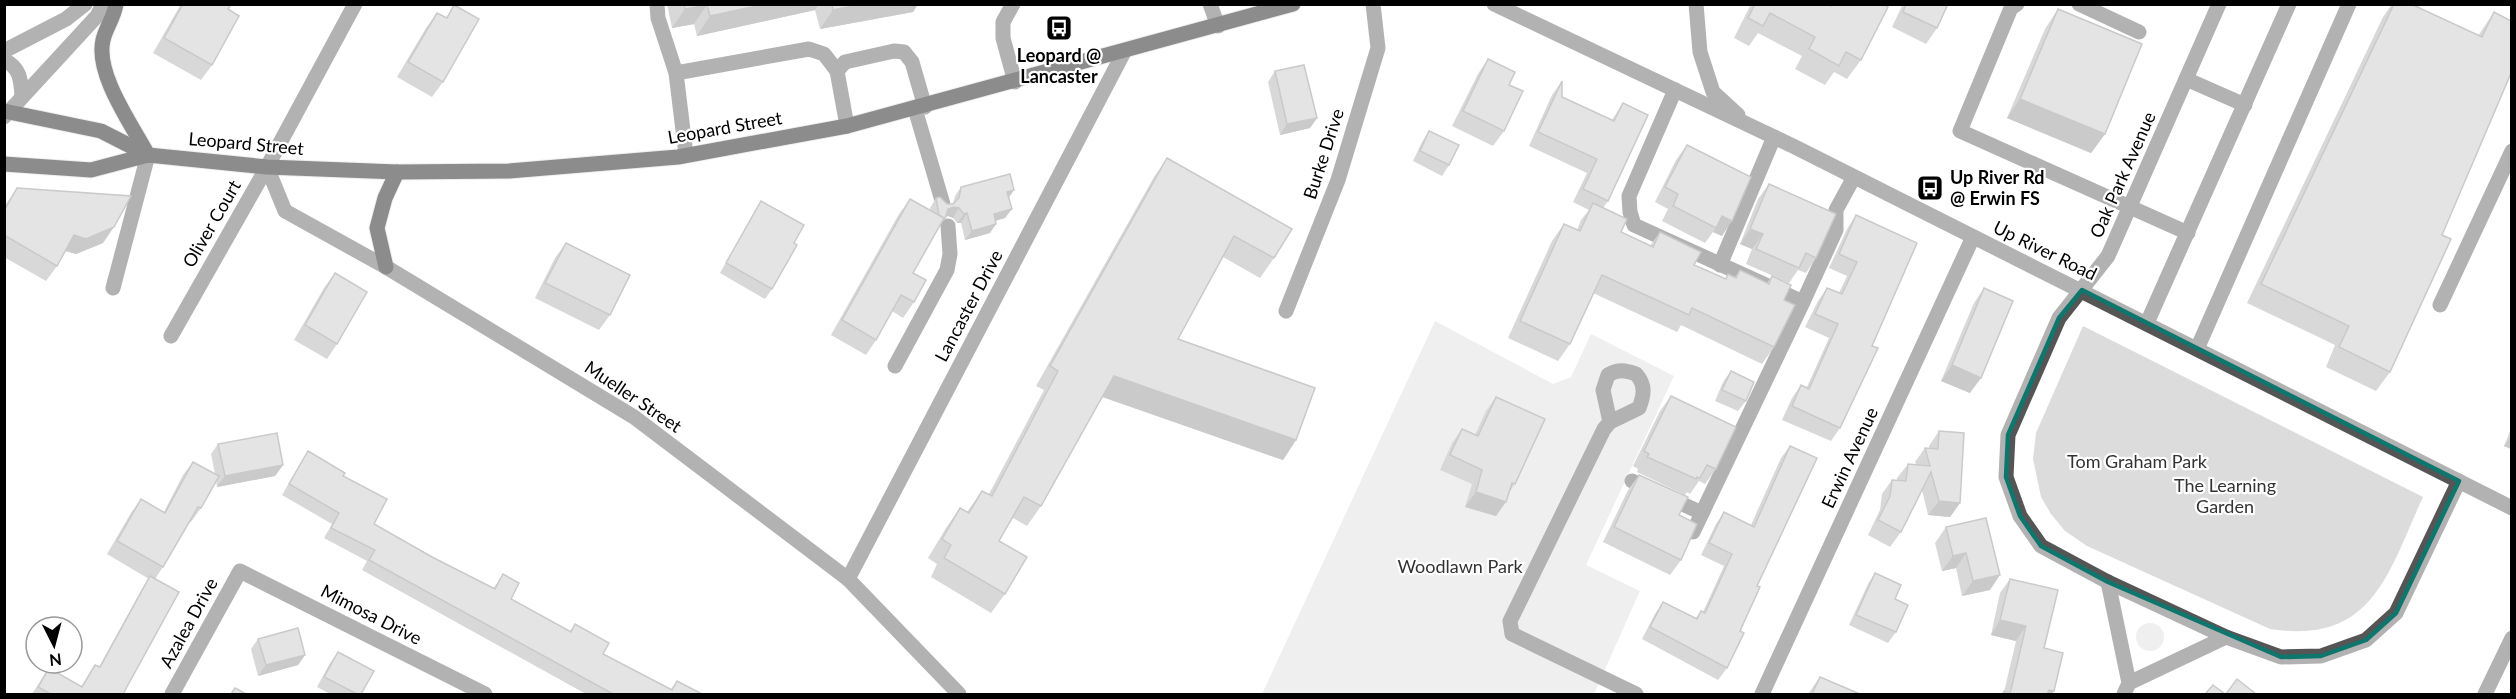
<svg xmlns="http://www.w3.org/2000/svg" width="2516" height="699" font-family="Lato,sans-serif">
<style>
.green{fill:#dcdcdc}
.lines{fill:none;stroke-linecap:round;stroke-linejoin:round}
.major-casing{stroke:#dbdbdb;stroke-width:17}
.minor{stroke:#555;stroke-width:15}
.major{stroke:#000;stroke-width:15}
.wall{fill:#a9a9a9}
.shaded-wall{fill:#898989}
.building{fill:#c4c4c4;stroke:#898989;stroke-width:1.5}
.marked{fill:none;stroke:#0f766e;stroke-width:4.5;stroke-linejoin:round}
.labels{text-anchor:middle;stroke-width:4.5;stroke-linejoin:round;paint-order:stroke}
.poi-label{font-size:18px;font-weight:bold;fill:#000;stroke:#fff}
.street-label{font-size:18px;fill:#000;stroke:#fff}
.park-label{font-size:18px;fill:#333;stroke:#fff}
</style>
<rect width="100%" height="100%" fill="#fff"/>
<g class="green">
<path d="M1435,321L1553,384L1571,377L1591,334L1674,376L1586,565L1640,591L1594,694H1262Z"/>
<path d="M2083,326L2423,497C2388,573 2373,645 2270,629L2087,546L2065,531L2051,514L2041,497L2033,459L2036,433Z"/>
<circle cx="2150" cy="637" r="14"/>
</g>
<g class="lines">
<defs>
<g id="major">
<path d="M116,4C114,18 106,27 103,40C95,74 132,125 148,155"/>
<path d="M4,111L101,131L148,155"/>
<path d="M4,164L91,170L148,155L267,167L397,172L509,171L678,157L847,126L1293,4"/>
<path d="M386,267L377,228L385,198L397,172"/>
</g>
</defs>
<use href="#major" class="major-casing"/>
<g class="minor">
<path d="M657,4L658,18L676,73L686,155"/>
<path d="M1013,4L1003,22V38L1015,82"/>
<path d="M1210,4L1218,26"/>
<path d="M1494,4L1795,147L2512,508"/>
<path d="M1696,4L1700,52L1713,92L1738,115"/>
<path d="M2017,4L2011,8L1960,131L2188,233"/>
<path d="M2079,4L2139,32"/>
<path d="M2219,4L2108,256L2059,318L2008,435L2006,477L2020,516L2041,546L2108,582L2226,637L2281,657L2321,656L2366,640L2396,613L2459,481"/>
<path d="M4,51L66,19L85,4"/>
<path d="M4,60C21,68 21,81 22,97"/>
<path d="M676,73L809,49L824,54L837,71"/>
<path d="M2186,79L2245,105"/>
<path d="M1675,90L1629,196L1630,212L1634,225L1803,302L1836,230V210L1854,177"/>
<path d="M915,109L943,204"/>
<path d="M4,117L97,16L103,4"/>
<path d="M847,126L837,71L845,62L894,51L904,52L912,62L925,107"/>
<path d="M267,167L285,211L386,267L634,417L848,579L959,694"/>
<path d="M1720,265L1774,137"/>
<path d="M113,288L148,155"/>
<path d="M2440,305L2512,151"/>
<path d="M1286,311L1338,180L1378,48L1373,4"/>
<path d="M2147,323L2289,4"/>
<path d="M171,336L267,167L355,4"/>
<path d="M2197,349L2349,4"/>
<path d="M895,366L947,270L950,254L948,226"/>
<path d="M1610,422L1603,390L1608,375C1618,369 1625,370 1636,374C1646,385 1644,395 1639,408L1610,422L1604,429L1510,621L1512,634L1636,694"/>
<path d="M1632,481L1702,513"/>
<path d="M1693,532L1803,302"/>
<path d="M848,579L1124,52"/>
<path d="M2108,582L2129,683"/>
<path d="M172,694L240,571L485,694"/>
<path d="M1762,694L1973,237"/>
<path d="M2124,694L2129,683L2226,637"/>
<path d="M2485,694L2512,638"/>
</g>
<use href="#major" class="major"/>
</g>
<g class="wall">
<path d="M181,4H231L228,9L212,65L201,80L153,53Z"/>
<path d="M667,4H918L913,12L820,29L815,10L697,36L694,24L672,28Z"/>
<path d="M1751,4H1883L1861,60L1847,79L1834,72L1825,85L1795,69L1802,56L1758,33L1749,46L1734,38Z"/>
<path d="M1903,4H1948L1937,28L1926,44L1892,27Z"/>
<path d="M2392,4H2411L2478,36L2494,12L2442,235L2390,372L2376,391L2326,367L2335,345L2247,303L2383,17Z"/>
<path d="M454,5L443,82L432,97L397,77L426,28L437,13L446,18Z"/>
<path d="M2058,9L2105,134L2091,153L2007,118L2045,29Z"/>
<path d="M1488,59L1509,85L1504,131L1493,146L1452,126L1478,74Z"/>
<path d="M1275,71L1317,118L1310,128L1280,135L1268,82Z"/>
<path d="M1562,81V97L1612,120L1623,103L1608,201L1603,208L1621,232L1650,246L1660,232L1694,265L1725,279L1728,274L1735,277L1740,270L1767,283L1772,276L1784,300L1774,347L1762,364L1681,325L1677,332L1593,293L1570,344L1558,361L1508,338L1552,241L1564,224L1577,230L1581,220L1589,210L1573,202L1587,173L1529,146L1552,95Z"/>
<path d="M1429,131L1449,165L1442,176L1413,161L1422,142Z"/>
<path d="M1687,145L1722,236L1713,232L1705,243L1662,221L1668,209L1655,202L1676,160Z"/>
<path d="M1167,158L1274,258L1260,278L1223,257L1178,339L1296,440L1283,460L1102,397L1041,506L1027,526L1013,518L999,541L1005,594L991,613L931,577L937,564L928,558L946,528L960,508L967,512L982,491L989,494L1044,390L1036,386L1154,177Z"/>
<path d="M1769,184L1816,258L1806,273L1798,270L1789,283L1746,264L1752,249L1740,244L1758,199Z"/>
<path d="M961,187L1009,198L1005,218L995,221L990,233L965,240L961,223H957L953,218L948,216L946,217L938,228L913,273L914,302L903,318L892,311L876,340L866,355L831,335L899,214L910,199L930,210V208L936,198L947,204H953L955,196Z"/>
<path d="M17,188L103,243L76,254L65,251L57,266L46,281L4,257V207Z"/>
<path d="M761,201L772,289L765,299L720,273L755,211Z"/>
<path d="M1856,215L1872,346L1840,428L1831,441L1782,420L1792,398L1801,385L1807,387L1829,338L1805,327L1818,301L1827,288L1839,293L1847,276L1829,268L1847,229Z"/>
<path d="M566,243L610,315L599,330L535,298L555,258Z"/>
<path d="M335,273L337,344L327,359L294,340L324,288Z"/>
<path d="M1984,288L1970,393L1941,381L1974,303Z"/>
<path d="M1731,371L1746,401L1738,411L1715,401L1723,382Z"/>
<path d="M1671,396L1716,469L1705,484L1699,481L1690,494L1687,492L1685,495L1637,472L1638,469L1633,466L1660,411Z"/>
<path d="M1496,397L1515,484L1508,494L1496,516L1465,507L1472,484L1440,470L1452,443L1462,429L1475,435L1486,411Z"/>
<path d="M2511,429V449L2504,446Z"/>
<path d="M1939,431L1960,503L1950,517L1928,515L1922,490L1901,532L1890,547L1868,535L1880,510L1882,494L1892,480H1897V478L1908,464H1916L1915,462L1925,448H1929V446Z"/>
<path d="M218,444L283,465L275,476L217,487L216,480L201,508L191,522L189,521L163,567L155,579L123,694H32L49,668L81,687L95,665L99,667L143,587L149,579L107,554L131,513L141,499L164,512L183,475L193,462L215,474L211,454Z"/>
<path d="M1790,446L1757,586L1727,668L1718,680L1642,639L1655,614L1663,602L1695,619L1701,611L1703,612L1724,566L1701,555L1716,524L1724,512L1751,525L1781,458Z"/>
<path d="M308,451L343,476L374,524L432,557L493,589L503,574L511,599L570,631L575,624L603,654L671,689L677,681L702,694H586L362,570L367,561L324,538L332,524L282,495L301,462Z"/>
<path d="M1639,475L1679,515L1681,560L1670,575L1603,542L1628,490Z"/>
<path d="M1986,518L1990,590L1962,596L1956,568L1942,571L1935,543L1946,527Z"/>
<path d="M1875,573L1895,599L1896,632L1888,643L1849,625L1868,584Z"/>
<path d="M2010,579L2044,648L2052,694H2002L2004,692L2016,641L1991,635L2000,593Z"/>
<path d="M258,639L305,655L298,665L258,676L251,649Z"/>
<path d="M338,652L361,694H330L317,687L330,663Z"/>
<path d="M1820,677L1860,694H1808Z"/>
</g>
<g class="shaded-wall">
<path d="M765,4H819L815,10L697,36L710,16Z"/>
<path d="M862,4H918L913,12L820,29L833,10Z"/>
<path d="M707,5L694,24L672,28L685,9Z"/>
<path d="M2020,99L2105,134L2091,153L2007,118Z"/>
<path d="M1317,118L1310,128L1280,135L1287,124Z"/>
<path d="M1014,190L1008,199L1007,192Z"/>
<path d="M954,207L959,208L953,218L948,216L942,218L948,209Z"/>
<path d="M1012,209L1005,218L987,223L994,214Z"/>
<path d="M967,213L961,223H957L964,214Z"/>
<path d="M1722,216L1732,221L1722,236L1713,232Z"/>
<path d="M996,224L990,233L965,240L972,231Z"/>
<path d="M114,227L103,243L76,254L63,250L74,235Z"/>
<path d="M1750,229L1763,234L1752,249L1740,244Z"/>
<path d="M1952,365L1981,378L1970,393L1941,381Z"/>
<path d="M1114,376L1296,440L1283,460L1100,396Z"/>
<path d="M2511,436V449L2504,446Z"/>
<path d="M283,465L275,476L217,487L225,476Z"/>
<path d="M1476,492L1506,502L1496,516L1465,507Z"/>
<path d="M1939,501L1960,503L1950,517L1928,515Z"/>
<path d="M1966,553L1956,568L1942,571L1953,556Z"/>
<path d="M2000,575L1990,590L1962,596L1973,581Z"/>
<path d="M2000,620L2026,626L2016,641L1991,635Z"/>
<path d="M305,655L298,665L258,676L266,665Z"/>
<path d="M2049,690L2054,691L2052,694H2046Z"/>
</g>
<g class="building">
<path d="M183,4H231L228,9L239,16L212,65L164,38Z"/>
<path d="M684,4H765L710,16L707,5L685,9Z"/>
<path d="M832,4H862L833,10Z"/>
<path d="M1755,4H1829L1831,6L1832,4H1883L1888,7L1861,60L1846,52L1839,66L1809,49L1815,37L1770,13L1763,26L1748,18Z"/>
<path d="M1906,4H1948L1937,28L1903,12Z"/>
<path d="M2394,4H2411L2482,37L2494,12L2511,21V73L2442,235L2451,239L2390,372L2339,347L2349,326L2261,284Z"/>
<path d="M454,5L479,19L443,82L408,62L437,13L447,18Z"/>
<path d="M2058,9L2142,44L2105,134L2020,99Z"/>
<path d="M1488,59L1515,72L1509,85L1523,91L1504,131L1463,111Z"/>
<path d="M1304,65L1317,118L1287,124L1275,71Z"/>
<path d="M1562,81V97L1614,121L1623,103L1648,115L1608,201L1583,189L1597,159L1538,132Z"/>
<path d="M1429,131L1459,145L1449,165L1420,151Z"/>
<path d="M1687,145L1751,177L1732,221L1722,216L1716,228L1673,206L1678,194L1665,187Z"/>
<path d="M1167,158L1292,229L1274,258L1234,236L1178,339L1315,388L1296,440L1114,376L1041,506L1024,497L999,541L1027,557L1005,594L944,558L951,545L942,539L960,508L969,513L982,491L992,496L1058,371L1050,366Z"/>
<path d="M1010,174L1014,190L1007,192L1012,209L994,214L996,224L972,231L967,213L964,214L959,208L954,207L948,209L945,219L943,220L944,218L939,215L936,198L940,197L947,204H953L959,198L961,187Z"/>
<path d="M1769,184L1836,214L1816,258L1806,253L1799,268L1756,249L1763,234L1750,229Z"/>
<path d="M17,188L131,196L114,227L86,239L74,235L57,266L4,235V211Z"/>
<path d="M910,199L944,218L913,273L926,280L914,302L901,295L876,340L842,320Z"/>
<path d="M761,201L804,225L794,243L797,245L772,289L726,263Z"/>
<path d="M1593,203L1627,219L1621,232L1653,247L1660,232L1701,252L1694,265L1726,279L1728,274L1736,278L1740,270L1769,284L1772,276L1791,285L1784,300L1795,305L1774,347L1692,308L1689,315L1602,275L1570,344L1520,321L1564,224L1580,231Z"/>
<path d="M1856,215L1917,243L1872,346L1878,348L1840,428L1792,406L1801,385L1809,389L1838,324L1815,314L1827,288L1842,294L1857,262L1839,254Z"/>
<path d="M566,243L630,275L610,315L545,283Z"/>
<path d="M335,273L367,292L337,344L305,325Z"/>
<path d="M1984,288L2013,301L1981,378L1952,365Z"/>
<path d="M1731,371L1754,382L1746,401L1722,390Z"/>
<path d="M1671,396L1736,427L1716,469L1707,465L1700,478L1697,477L1696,479L1647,457L1649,454L1644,451Z"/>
<path d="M1496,397L1545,419L1515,484L1512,483L1506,502L1476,492L1482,470L1450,455L1462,429L1478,436Z"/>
<path d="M1939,431L1964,433L1960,503L1939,501L1931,472L1901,532L1878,520L1890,496L1892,480L1906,481L1908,464L1930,466L1925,448L1938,449Z"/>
<path d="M277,433L283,465L225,476L218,444Z"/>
<path d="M1790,446L1817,458L1757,586L1760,587L1740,631L1744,633L1727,668L1650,627L1663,602L1697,619L1701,611L1705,613L1732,554L1709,543L1724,512L1754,527Z"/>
<path d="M308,451L345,473L343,476L387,499L374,524L432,557L495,589L503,574L519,583L511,599L571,632L575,624L609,643L603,654L672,690L677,681L702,694H613L369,560L375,550L331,528L339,513L289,484Z"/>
<path d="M193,462L219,476L201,508L198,507L163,567L117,541L141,499L165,513Z"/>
<path d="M1639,475L1688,497L1679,515L1697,524L1681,560L1614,527Z"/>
<path d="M1986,518L2000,575L1973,581L1966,553L1953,556L1946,527Z"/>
<path d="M1875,573L1901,585L1895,599L1908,605L1896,632L1856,615Z"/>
<path d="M150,576L179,592L123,694H51L38,687L49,668L82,687L95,665L100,667Z"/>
<path d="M2010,579L2058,590L2044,648L2063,653L2054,691L2049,690L2047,694H2003L2004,691L2010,694L2026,626L2000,620Z"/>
<path d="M298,628L305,655L266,665L258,639Z"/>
<path d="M338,652L374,671L361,694H357L324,677Z"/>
<path d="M1820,677L1860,694H1812Z"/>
<path d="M2237,679L2256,694H2226Z"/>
<path d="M2213,685L2225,694H2205Z"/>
<path d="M235,688L246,694H231Z"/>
</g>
<path d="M0 0H2516V699H0ZM2082,290L2459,481L2396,613L2366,640L2321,656L2281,657L2108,582L2041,546L2020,516L2006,477L2008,435L2059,318Z" fill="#fff" fill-opacity=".55" fill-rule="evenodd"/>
<path class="marked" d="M2082,290L2459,481L2396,613L2366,640L2321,656L2281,657L2108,582L2041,546L2020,516L2006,477L2008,435L2059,318Z"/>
<defs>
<symbol id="bus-square" viewBox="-11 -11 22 22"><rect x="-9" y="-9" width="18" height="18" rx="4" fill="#000" stroke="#fff"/><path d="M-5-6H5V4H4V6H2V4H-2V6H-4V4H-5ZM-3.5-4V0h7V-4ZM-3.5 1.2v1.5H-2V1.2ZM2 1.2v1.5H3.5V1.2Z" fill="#fff"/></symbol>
</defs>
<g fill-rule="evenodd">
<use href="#bus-square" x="1044" y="13" width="30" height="30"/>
<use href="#bus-square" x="1915" y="173" width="30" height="30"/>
</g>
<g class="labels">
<g class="poi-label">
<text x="1059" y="62">Leopard @<tspan x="1059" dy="21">Lancaster</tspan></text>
<text x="1950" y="184" text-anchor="start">Up River Rd<tspan x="1950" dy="21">@ Erwin FS</tspan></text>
</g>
<g class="street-label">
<text transform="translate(725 128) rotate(-10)" y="6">Leopard Street</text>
<text transform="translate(246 144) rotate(5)" y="6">Leopard Street</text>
<text transform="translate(1324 154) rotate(-72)" y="6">Burke Drive</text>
<text transform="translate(2123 175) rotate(-66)" y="6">Oak Park Avenue</text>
<text transform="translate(212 224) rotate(-60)" y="6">Oliver Court</text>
<text transform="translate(2045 251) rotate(26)" y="6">Up River Road</text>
<text transform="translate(969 306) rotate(-62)" y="6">Lancaster Drive</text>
<text transform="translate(633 397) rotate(34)" y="6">Mueller Street</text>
<text transform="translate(1850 458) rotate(-65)" y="6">Erwin Avenue</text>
<text transform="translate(371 615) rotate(27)" y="6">Mimosa Drive</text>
<text transform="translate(189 623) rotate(-61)" y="6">Azalea Drive</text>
</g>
<g class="park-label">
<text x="2137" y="468">Tom Graham Park</text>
<text x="2225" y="492">The Learning<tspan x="2225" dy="21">Garden</tspan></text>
<text x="1460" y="573">Woodlawn Park</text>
</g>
</g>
<rect width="2516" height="699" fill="none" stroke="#000000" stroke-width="12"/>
<g transform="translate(54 645) rotate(174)"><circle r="28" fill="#ffffff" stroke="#999999" stroke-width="1.5"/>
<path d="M0-4.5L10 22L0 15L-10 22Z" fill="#000000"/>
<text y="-9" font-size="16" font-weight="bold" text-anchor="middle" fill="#000000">N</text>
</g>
</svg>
